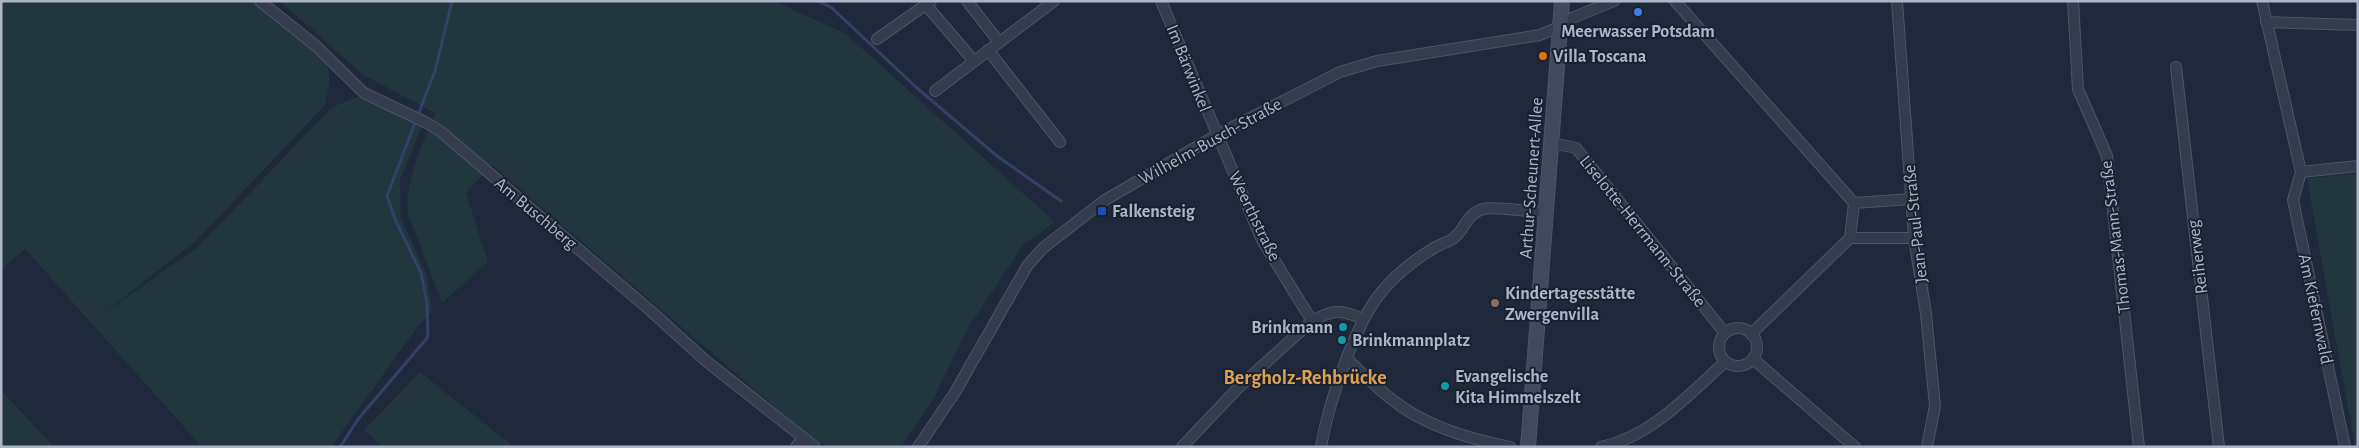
<svg xmlns="http://www.w3.org/2000/svg" width="2359" height="448" font-family="'Alegreya Sans',sans-serif">
<style>
.green{fill:#22363d}
.lines{fill:none;stroke-linecap:round;stroke-linejoin:round}
.stream{stroke:#324165;stroke-width:3}
.minor-casing{stroke:#4e5566;stroke-width:12}
.secondary-casing{stroke:#4e5566;stroke-width:16}
.minor{stroke:#343b4c;stroke-width:10}
.secondary{stroke:#41495f;stroke-width:14}
.shop-dot{fill:#3f7fe0;stroke:#192030;stroke-width:2}
.food-dot{fill:#e8710a;stroke:#192030;stroke-width:2}
.transit-dot{fill:#1a4fb4;stroke:#192030;stroke-width:2}
.education-dot{fill:#8d6e63;stroke:#192030;stroke-width:2}
.culture-dot{fill:#0f9aa8;stroke:#192030;stroke-width:2}
.labels{text-anchor:middle;stroke-width:4;stroke-linejoin:round;paint-order:stroke}
.poi-label{font-size:18px;font-weight:bold;fill:#aeb5c8;stroke:#192030;text-anchor:start}
.street-label{font-size:18px;fill:#aeb5c8;stroke:#192030}
.quarter-label{font-size:20px;font-weight:bold;fill:#dca055;stroke:#192030}
</style>
<rect width="100%" height="100%" fill="#20283c"/>
<g class="green">
<path d="M1,1H261L326,56L330,81L325,105L197,240L104,313L198,247L332,107L358,97L422,126L400,180L401,218L427,276L432,312L421,322L331,447H202L25,249L1,270Z"/>
<path d="M280,1H773L845,33L1055,222L1024,244L970,325L933,400L901,447H827L808,435L492,165L466,193L488,262L442,303L408,214C404,180 423,145 435,113L363,75Z"/>
<path d="M2358,173V447H2355L2307,179Z"/>
<path d="M420,372L514,447H383L364,430Z"/>
<path d="M1,390L54,447H1Z"/>
</g>
<g class="lines">
<g class="stream">
<path d="M818,1L832,8L917,88L997,156L1061,201"/>
<path d="M418,115L435,71L452,1"/>
<path d="M340,447L359,418L428,337L427,303L421,273L395,219L387,196L415,123"/>
</g>
<defs>
<g id="minor">
<path d="M260,1L316,46L364,93L427,123L440,131L652,312L706,361L815,447"/>
<path d="M967,1L999,42"/>
<path d="M1161,1L1262,240L1312,321"/>
<path d="M1675,1L1854,203L1911,199"/>
<path d="M1897,1L1914,238L1926,314L1935,406L1927,447"/>
<path d="M2073,1L2078,89L2107,156L2139,447"/>
<path d="M2262,1L2301,172L2293,200L2345,447"/>
<path d="M926,5L974,61"/>
<path d="M2266,22L2358,25"/>
<path d="M877,39L931,1"/>
<path d="M988,50L1060,142"/>
<path d="M2176,67L2219,447"/>
<path d="M935,91L1054,1"/>
<path d="M1552,143L1576,148L1725,333"/>
<path d="M2301,172L2358,166"/>
<path d="M1850,238L1854,203"/>
<circle cx="1738" cy="347" r="19"/>
<path d="M1751,334L1850,238H1914"/>
<path d="M1347,359C1361,372 1375,386 1390,398C1424,426 1467,438 1510,447"/>
<path d="M1753,359L1855,447"/>
<path d="M796,447L803,438"/>
<path d="M918,447L954,394L1027,266L1043,248L1105,200L1217,135L1340,72L1377,61L1540,35L1561,26L1572,18L1614,1"/>
<path d="M1182,447L1239,387L1312,321C1334,309 1340,309 1363,319"/>
<path d="M1321,447C1328,405 1353,329 1379,295C1393,277 1414,260 1434,248C1439,245 1445,243 1451,240C1466,231 1464,215 1483,209C1494,206 1533,212 1547,213"/>
<path d="M1601,447C1651,437 1688,395 1725,362"/>
</g>
<path id="secondary" d="M1528,447L1562,1"/>
</defs>
<use href="#minor" class="minor-casing"/>
<use href="#secondary" class="secondary-casing"/>
<use href="#minor" class="minor"/>
<use href="#secondary" class="secondary"/>
</g>
<circle class="shop-dot" cx="1638" cy="12" r="5"/>
<circle class="food-dot" cx="1543" cy="56" r="5"/>
<rect class="transit-dot" x="1097" y="206" width="10" height="10" rx="2.5"/>
<circle class="education-dot" cx="1495" cy="303" r="5"/>
<g class="culture-dot">
<circle cx="1343" cy="327" r="5"/>
<circle cx="1342" cy="340" r="5"/>
<circle cx="1445" cy="386" r="5"/>
</g>
<g class="labels">
<g class="poi-label">
<text x="1638" y="37" text-anchor="middle">Meerwasser Potsdam</text>
<text x="1553" y="62">Villa Toscana</text>
<text x="1112" y="217">Falkensteig</text>
<text x="1505" y="299">Kindertagesstätte<tspan x="1505" dy="21">Zwergenvilla</tspan></text>
<text x="1333" y="333" text-anchor="end">Brinkmann</text>
<text x="1352" y="346">Brinkmannplatz</text>
<text x="1455" y="382">Evangelische<tspan x="1455" dy="21">Kita Himmelszelt</tspan></text>
</g>
<g class="street-label">
<text transform="translate(1189 68) rotate(68)" y="6">Im Bärwinkel</text>
<text transform="translate(1210 141) rotate(-29)" y="6">Wilhelm-Busch-Straße</text>
<text transform="translate(1531 178) rotate(-86)" y="6">Arthur-Scheunert-Allee</text>
<text transform="translate(536 213) rotate(40)" y="6">Am Buschberg</text>
<text transform="translate(1255 216) rotate(64)" y="6">Weerthstraße</text>
<text transform="translate(1915 224) rotate(-96)" y="6">Jean-Paul-Straße</text>
<text transform="translate(1643 231) rotate(51)" y="6">Liselotte-Herrmann-Straße</text>
<text transform="translate(2115 237) rotate(-97)" y="6">Thomas-Mann-Straße</text>
<text transform="translate(2197 257) rotate(-97)" y="6">Reiherweg</text>
<text transform="translate(2316 309) rotate(78)" y="6">Am Kiefernwald</text>
</g>
<g class="quarter-label">
<text x="1305" y="384">Bergholz-Rehbrücke</text>
</g>
</g>
<rect width="2359" height="448" fill="none" stroke="#aeb5c8" stroke-width="5"/>
</svg>
